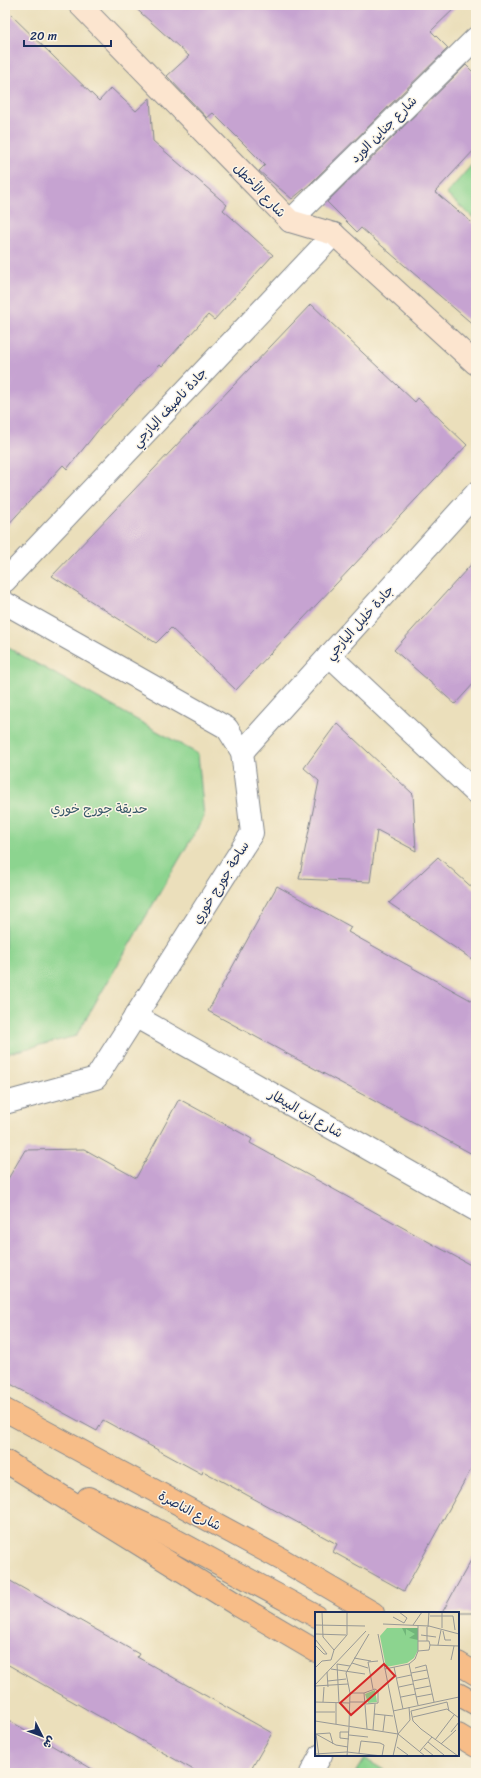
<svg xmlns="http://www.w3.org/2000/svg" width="481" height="1778" font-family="Sriracha,'Playpen Sans Arabic',sans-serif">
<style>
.green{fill:#8cd48f;stroke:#548276}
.building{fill:#c6a3d1}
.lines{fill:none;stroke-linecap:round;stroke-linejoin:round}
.minor-casing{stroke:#83878c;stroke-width:24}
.tertiary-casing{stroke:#83878c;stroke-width:24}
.secondary-casing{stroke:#83878c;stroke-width:24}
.primary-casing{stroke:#83878c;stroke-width:24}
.minor{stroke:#fff;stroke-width:22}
.tertiary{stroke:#fff;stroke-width:22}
.secondary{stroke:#fce5cf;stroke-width:22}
.primary{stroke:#f7bd88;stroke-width:22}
.labels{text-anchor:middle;stroke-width:3;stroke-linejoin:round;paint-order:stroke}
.street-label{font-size:13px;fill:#1b2f5e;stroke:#fcf5e5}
.park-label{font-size:13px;fill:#37586a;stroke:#fcf5e5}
.inset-road{fill:none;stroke:#989996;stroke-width:1}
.view{fill:#d62828;fill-opacity:0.15;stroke:#d62828;stroke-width:2}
.inset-edge{fill:none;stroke:#1b2f5e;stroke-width:2}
</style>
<rect width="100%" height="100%" fill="#fcf5e5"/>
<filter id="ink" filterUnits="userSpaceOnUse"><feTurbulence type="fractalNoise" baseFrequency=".025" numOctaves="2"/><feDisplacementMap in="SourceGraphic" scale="8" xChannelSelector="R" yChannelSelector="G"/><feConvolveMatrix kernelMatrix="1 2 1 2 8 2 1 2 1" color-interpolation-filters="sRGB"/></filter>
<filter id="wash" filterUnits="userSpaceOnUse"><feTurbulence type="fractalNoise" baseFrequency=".012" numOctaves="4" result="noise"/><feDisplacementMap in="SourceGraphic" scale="16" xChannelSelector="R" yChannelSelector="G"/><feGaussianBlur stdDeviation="0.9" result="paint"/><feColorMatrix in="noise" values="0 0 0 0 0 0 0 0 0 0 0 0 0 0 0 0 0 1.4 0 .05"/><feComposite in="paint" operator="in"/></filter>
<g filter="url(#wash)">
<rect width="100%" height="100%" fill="#ebdfbb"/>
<g class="green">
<path d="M476,160V220L446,194Z"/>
<path d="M5,646L198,754L204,817L76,1036L5,1054Z"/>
<path d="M365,1759L389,1773H356Z"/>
</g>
<g id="blocks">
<g class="building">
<path d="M132,5H458L431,31L448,48L309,185L292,199L259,171L265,165L213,113L207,118L167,76L189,56Z"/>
<path d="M5,9L99,101L111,88L136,111L150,98L153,141L227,205L223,210L273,255L214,320L208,315L162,366L160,364L100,428L67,469L63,465L5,528Z"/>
<path d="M466,65L476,75V148L435,192L476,226V327L361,228L357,232L327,202Z"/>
<path d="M311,304L415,402L418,398L467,445L236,690L171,628L156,643L52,576Z"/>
<path d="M476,559V681L455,704L394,650Z"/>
<path d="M337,723L413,794L416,851L377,830L370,882L299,879L319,781L304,768Z"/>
<path d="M438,857L476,891V962L389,903Z"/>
<path d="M277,886L351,927L348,932L476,1003V1156L208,1011Z"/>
<path d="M179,1099L252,1139L250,1143L476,1268V1460L404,1591L333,1552L337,1544L203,1471L202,1474L103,1420L97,1431L5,1381V1184L25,1150L84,1149L136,1178Z"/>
<path d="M476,1551V1613H442Z"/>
<path d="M5,1578L139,1654L137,1657L272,1733L249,1773H199L5,1663Z"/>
<path d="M5,1718L99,1773H5Z"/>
</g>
</g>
</g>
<g filter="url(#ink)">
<use href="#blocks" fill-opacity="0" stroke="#83878c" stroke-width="1"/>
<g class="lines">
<defs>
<g id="minor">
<path d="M290,221L476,38"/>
<path d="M5,581L334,234"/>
<path d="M5,603L227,728L242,752L252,833L96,1078L5,1103"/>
<path d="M329,655L476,793"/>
<path d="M242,752L476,493"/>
<path d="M135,1016L476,1210"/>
</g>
<path id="tertiary" d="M311,1773L321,1755"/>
<path id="secondary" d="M80,5L290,221L334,234L476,364"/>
<g id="primary">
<path d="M5,1410L281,1559L373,1613"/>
<path d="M5,1461L236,1604L316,1651"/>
<path d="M88,1498L153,1528L316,1616"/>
<path d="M458,1663L476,1674"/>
<path d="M458,1694L476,1704"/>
<path d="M458,1735L476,1746"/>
</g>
</defs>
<use href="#minor" class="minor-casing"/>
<use href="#tertiary" class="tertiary-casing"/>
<use href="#secondary" class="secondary-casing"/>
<use href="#primary" class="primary-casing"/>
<use href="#minor" class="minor"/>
<use href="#tertiary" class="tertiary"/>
<use href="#secondary" class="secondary"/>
<use href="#primary" class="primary"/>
</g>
</g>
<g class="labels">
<g class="street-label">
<text transform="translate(383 129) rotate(-45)" y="5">شارع جناين الورد</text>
<text transform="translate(260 190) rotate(46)" y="5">شارع الأخطل</text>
<text transform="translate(169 407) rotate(-47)" y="5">جادة ناصيف اليازجي</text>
<text transform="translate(359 622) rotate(-48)" y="5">جادة خليل اليازجي</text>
<text transform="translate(220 882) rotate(-58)" y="5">ساحة جورج خوري</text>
<text transform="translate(306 1113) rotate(30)" y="5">شارع إبن البيطار</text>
<text transform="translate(190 1510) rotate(28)" y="5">شارع الناصرة</text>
</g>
<g class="park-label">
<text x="99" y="813">حديقة جورج خوري</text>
</g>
</g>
<g transform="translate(315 1612)">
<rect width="144" height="144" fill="#ebdfbb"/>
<path d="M72,16H103V38L99,46L92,51L71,55L65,24ZM60,78L62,90L53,91L50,82Z" fill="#8cd48f"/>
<path d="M87,16H103V28L94,26L100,22L91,17V24Z" fill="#71b67a"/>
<path class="inset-road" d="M7,0L8,25L19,38M20,0H37M32,0V23M115,4H138L140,18M78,5L89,11L92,6L84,0M68,12L114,14L144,22M0,13L50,14M98,13L107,0M113,15L114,0M127,16V0M128,19L130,28H136M0,22L31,23M63,22L83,122L78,144M106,23L121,25M0,27L12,42H9L0,33M112,29V15M115,33L144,34M123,33L126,18M103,39L114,38L115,33L114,29H103M39,46L56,49M136,48L139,34M37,51L53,56M94,52L103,93M79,55L88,97M0,56L7,49L16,48L19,38L32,23M100,56L111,53L119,90M16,57L50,62M70,57L94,52L100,47L103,39V14M12,60L13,75M96,61L112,58M82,66L96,63M13,69L31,67M98,69L113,66M0,73L51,19M0,74L33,72M84,75L98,72M58,77L53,50L63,49M100,77L115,74M35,81H49M86,85L101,82M101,85L117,82M0,90L35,91M8,90L9,75M35,90H51M24,91L22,52L35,54M51,92L63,91V79L60,77L49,81L52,117M78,99L144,85M134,99L132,90L96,99L98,109L106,117L143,144M0,100H20M59,102L78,104M98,105L132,97L144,106M0,109L83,122L110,144M21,112V91M34,114L35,81L31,61L54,22M58,118L60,92M68,119L70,103M34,120H25V126L34,127M136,120L144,110M1,122L21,133L33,135M83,122L95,108L94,95M34,123L53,125M120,128L139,103M113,130L129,143M126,132L141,118M82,135L93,143M109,136L119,144M105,139L117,125M44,141L46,129L65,131L69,133L67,144M0,142L32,140L67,144M4,144L1,122L15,121L18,132M32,144L34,115"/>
<path class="view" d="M69,52L80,64L36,103L25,91Z"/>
<rect width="144" height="144" class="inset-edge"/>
</g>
<rect width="481" height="1778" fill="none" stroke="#fcf5e5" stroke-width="20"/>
<g transform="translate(42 1736) rotate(132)" stroke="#fcf5e5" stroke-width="3" paint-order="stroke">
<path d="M0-3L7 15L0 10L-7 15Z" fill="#1b2f5e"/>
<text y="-6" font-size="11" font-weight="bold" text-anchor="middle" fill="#1b2f5e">ش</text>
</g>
<path d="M24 40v6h87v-6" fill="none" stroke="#1b2f5e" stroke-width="2"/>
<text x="30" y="40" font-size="12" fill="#1b2f5e" stroke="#fcf5e5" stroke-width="3" paint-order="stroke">20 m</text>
</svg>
